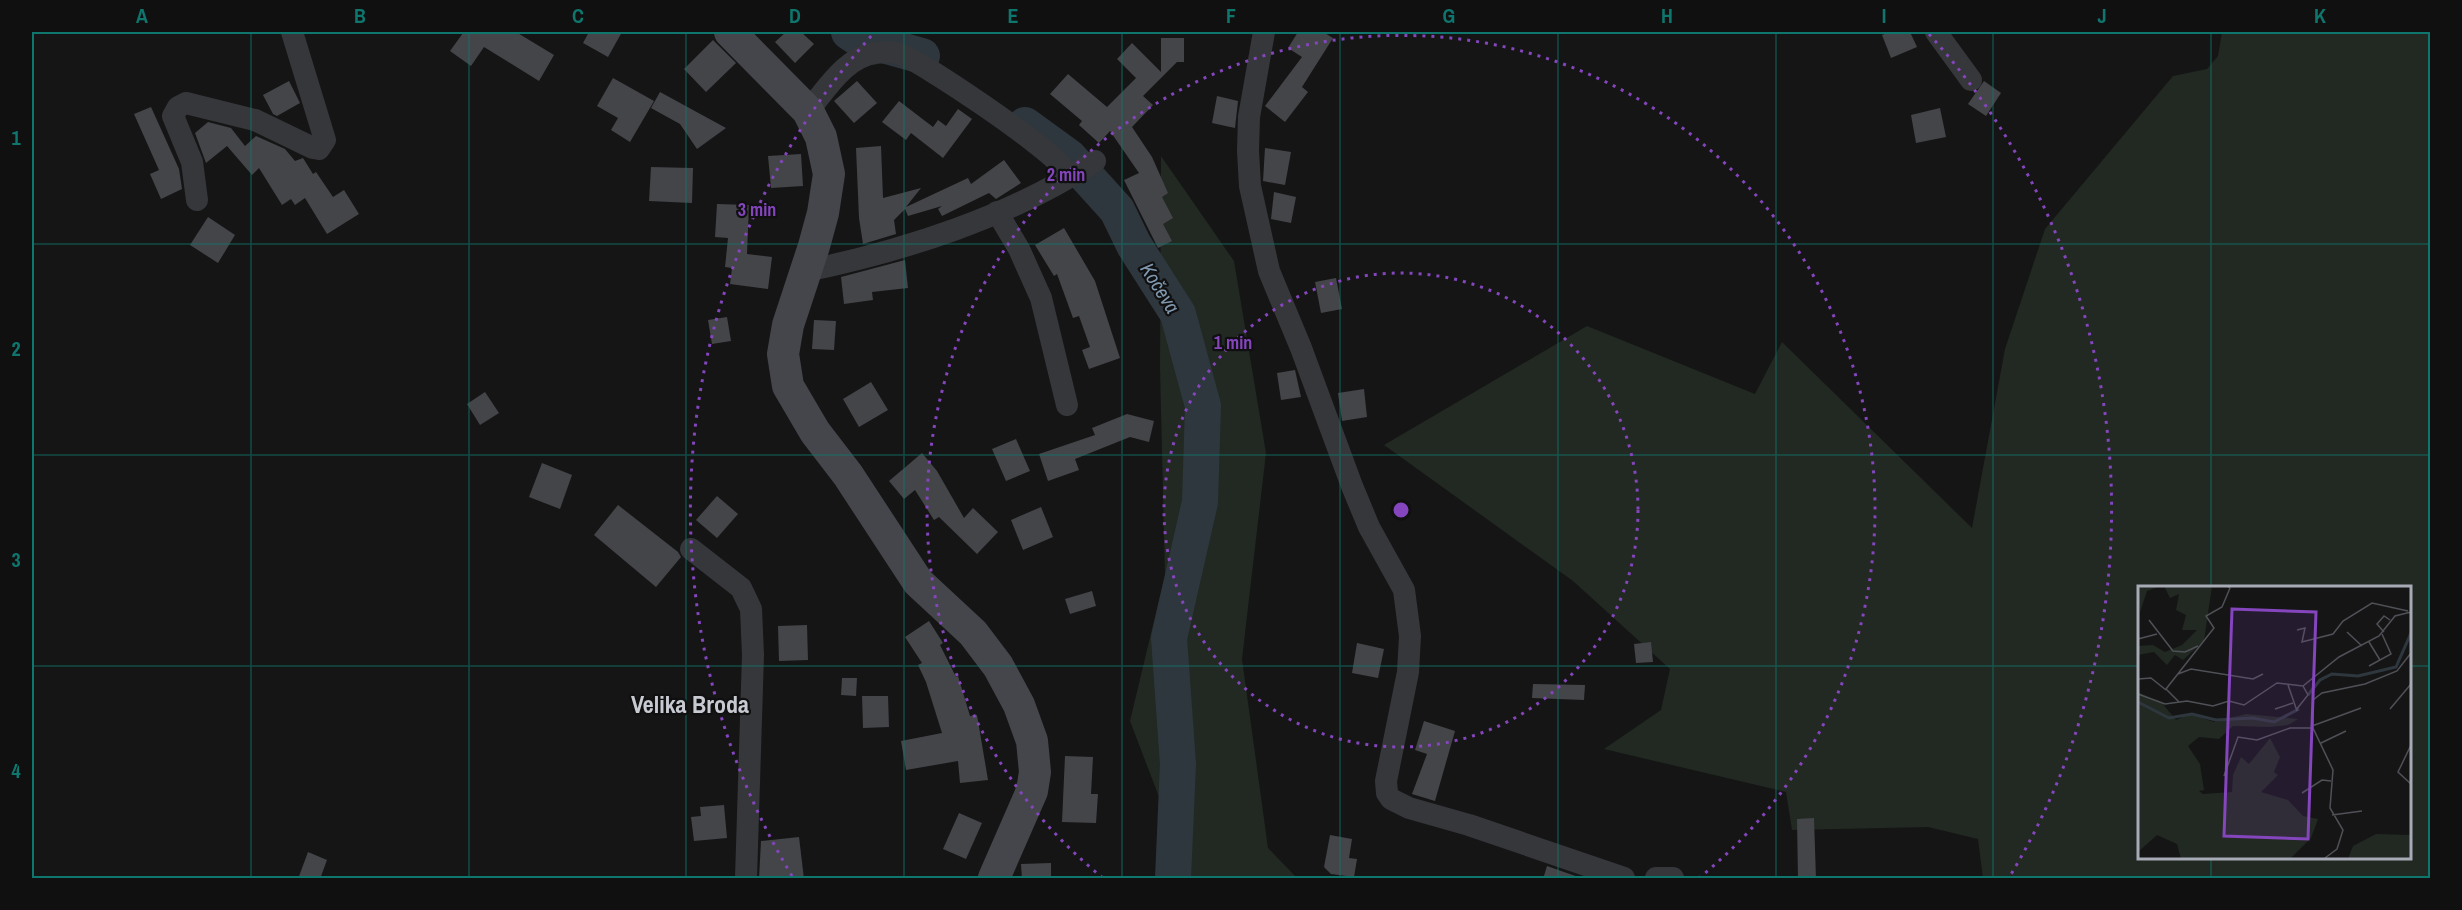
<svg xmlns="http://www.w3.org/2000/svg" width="2462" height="910" font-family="'Archivo Narrow',sans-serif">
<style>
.green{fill:#212922;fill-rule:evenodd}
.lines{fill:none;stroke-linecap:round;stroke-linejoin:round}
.river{stroke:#2f373e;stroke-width:36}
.building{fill:#444549}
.minor{stroke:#36373b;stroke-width:22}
.secondary{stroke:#44464b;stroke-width:32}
.grid{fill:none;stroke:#0f766e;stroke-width:1.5;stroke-opacity:0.55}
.ring{fill:none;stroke:#8445bd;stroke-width:3;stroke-dasharray:3 6}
.labels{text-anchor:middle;stroke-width:4.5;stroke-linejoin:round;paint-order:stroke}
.water-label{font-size:20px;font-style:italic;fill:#8098af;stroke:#101011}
.district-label{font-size:24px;font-weight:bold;fill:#c8cad2;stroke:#101011}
.inset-river{fill:none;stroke:#2f373e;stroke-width:3}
.inset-road{fill:none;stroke:#4f5156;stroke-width:1.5}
.view{fill:#8445bd;fill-opacity:0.15;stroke:#8445bd;stroke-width:3}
.inset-edge{fill:none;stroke:#a7abb6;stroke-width:3}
.centre{fill:#8445bd;stroke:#101011;stroke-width:3}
.ring-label{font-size:18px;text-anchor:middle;font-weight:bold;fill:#8445bd;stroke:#101011;stroke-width:4.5;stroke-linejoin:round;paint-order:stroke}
.neatline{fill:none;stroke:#0f766e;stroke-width:2}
.grid-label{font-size:20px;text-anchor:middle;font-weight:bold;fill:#0f766e}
</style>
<rect width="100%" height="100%" fill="#151516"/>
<g class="green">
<path d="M2222,32H2430V878H1983L1978,839L1928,827L1792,830L1786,792L1604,749L1661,710L1670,669L1573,581L1384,445L1587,326L1755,394L1782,342L1972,528L2005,349L2045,229L2173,76L2207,69L2218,56ZM2140,588H2410V858H2140Z"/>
<path d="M1161,156L1234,261L1266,453L1242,659L1268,848L1297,878H1190L1130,721L1165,575L1160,369Z"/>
</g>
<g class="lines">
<g class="river">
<path d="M849,32L858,38L922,56"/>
<path d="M1025,125L1069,157L1117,210L1134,245L1178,314L1203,406L1200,502L1169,638L1178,764L1173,878"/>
</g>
</g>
<g class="building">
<path d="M461,32H516L554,55L539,81L484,47L471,66L450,51L463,33Z"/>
<path d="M589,32H622L608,57L583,43Z"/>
<path d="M786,32H801L814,44L795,63L775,42Z"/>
<path d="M1298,32H1323L1333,38L1302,87L1308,92L1285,122L1265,106L1302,57L1288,48Z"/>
<path d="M1890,32H1910L1917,47L1891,58L1882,35Z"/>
<path d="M1161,38H1184V62H1177L1143,96L1153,105L1132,127L1152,157L1168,193L1162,197L1173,218L1163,224L1172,241L1158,248L1124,180L1139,173L1110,131L1099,143L1079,125L1082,121L1050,94L1068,74L1107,107L1136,78L1117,59L1132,43L1161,72Z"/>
<path d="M713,40L736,63L706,92L684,69Z"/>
<path d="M613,78L654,101L630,142L611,130L618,118L597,106Z"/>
<path d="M289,81L300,103L277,116L273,114L263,95Z"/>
<path d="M857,81L877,103L854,123L834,101Z"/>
<path d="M1984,81L2001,93L1986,116L1968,104Z"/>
<path d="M660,92L726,128L697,149L680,124L651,108Z"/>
<path d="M1217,96L1238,101L1235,128L1212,123Z"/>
<path d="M899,101L933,127L938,120L946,126L958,109L972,119L943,158L911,133L906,140L882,122Z"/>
<path d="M151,107L179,169L182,189L161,199L150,174L159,170L134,114Z"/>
<path d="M1940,108L1946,137L1916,143L1911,115Z"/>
<path d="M208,122L231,128L245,146L256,136L285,149L295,161L303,158L313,174L316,172L333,197L344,190L359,214L327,234L305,198L295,205L291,199L282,205L259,168L252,175L227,146L206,163L195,133Z"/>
<path d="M881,146L883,198L921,188L906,207L968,178L971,184L1004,160L1021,183L996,199L989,193L942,216L938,209L942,206L908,216L905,209L894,220L896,234L863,244L859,218L856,148Z"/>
<path d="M1265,148L1291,152L1285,185L1263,181Z"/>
<path d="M801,154L803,186L771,188L768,156Z"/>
<path d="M651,167L693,168L692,203L649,201Z"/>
<path d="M1274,192L1296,197L1291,223L1271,219Z"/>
<path d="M717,204L749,205L747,254L772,257L768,289L730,284L732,268L725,267L728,238L715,237Z"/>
<path d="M208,217L235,235L218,263L190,245Z"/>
<path d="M1064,228L1095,281L1120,358L1089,369L1082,350L1090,347L1079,316L1073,318L1057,274L1054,276L1035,245Z"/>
<path d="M905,260L908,288L872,292L873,300L844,304L841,277Z"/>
<path d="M1336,278L1342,309L1321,313L1315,282Z"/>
<path d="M727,317L731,341L712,344L708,320Z"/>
<path d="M814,320L836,321L834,350L812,349Z"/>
<path d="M1295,370L1301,397L1281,400L1277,373Z"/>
<path d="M871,382L888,410L859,427L843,399Z"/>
<path d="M1364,389L1367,417L1342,421L1338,393Z"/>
<path d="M485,392L499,413L480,425L467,404Z"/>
<path d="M1127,414L1154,421L1149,442L1130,437L1075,459L1079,470L1048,481L1039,454L1095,435L1092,428Z"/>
<path d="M1016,439L1030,471L1006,481L992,449Z"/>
<path d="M922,453L937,471L964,518L973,508L998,532L977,554L939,517L934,520L915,490L904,499L889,481Z"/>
<path d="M542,463L572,475L560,509L529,497Z"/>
<path d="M717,496L738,514L717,538L696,520Z"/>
<path d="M618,505L678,552L681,557L656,587L594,535Z"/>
<path d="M1041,507L1053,537L1023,550L1011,520Z"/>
<path d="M1092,591L1096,606L1070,614L1065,599Z"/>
<path d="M929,621L943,643L940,645L956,677L958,676L970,716L977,715L988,780L960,783L958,761L906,770L901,741L942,733L926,682L918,665L922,663L905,637Z"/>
<path d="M807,625L808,660L779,661L778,626Z"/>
<path d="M1651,642L1653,662L1636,663L1634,644Z"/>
<path d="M1357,643L1384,649L1378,678L1352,673Z"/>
<path d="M842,678H857L856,696L841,695Z"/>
<path d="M1533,684L1585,685L1584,700L1532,698Z"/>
<path d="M862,696H888L889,727L863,728Z"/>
<path d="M1424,721L1455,731L1435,801L1412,794L1427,754L1415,750Z"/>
<path d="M1065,756L1093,757L1091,794H1098L1096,823L1062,822Z"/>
<path d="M724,805L727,838L694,841L691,817L701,816L700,807Z"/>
<path d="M959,813L982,823L966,859L943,849Z"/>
<path d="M1814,818L1816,879H1798L1797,819Z"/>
<path d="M1330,835L1352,839L1349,858L1357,859L1354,877L1331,874L1324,867Z"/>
<path d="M799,837L804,879H759L761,841Z"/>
<path d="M308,852L327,860L320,879H298Z"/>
<path d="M1051,863V879H1022L1021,864Z"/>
<path d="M1547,866L1584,879H1543Z"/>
</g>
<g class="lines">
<g class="minor">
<path d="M1264,32L1249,117L1248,151L1250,186L1269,271L1301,348L1352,486L1369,527L1404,590L1410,636L1408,672L1386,781L1387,793L1391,799L1409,808L1469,825L1624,878"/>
<path d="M1936,32L1971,80"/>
<path d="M808,111C826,90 846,56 876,53C882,52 893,52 899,54C921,60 1049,148 1061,166C1063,170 1064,176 1065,179"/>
<path d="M197,200L192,162L173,116L178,107L186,103L255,120L313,148L319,149L325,140L292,32"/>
<path d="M997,212L1019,249L1041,298L1067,405"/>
<path d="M806,271C903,251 1013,216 1095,161"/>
<path d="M691,549L741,588L751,609L753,655L746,878"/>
<path d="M1656,878H1673"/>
</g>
<path class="secondary" d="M730,32L808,111L821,137L829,174L823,213L814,246L788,325L783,354L788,386L815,432L848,475L918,582L973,633L998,666L1019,705L1032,741L1035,772L1032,791L994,878"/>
</g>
<path class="grid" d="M251,32V878M469,32V878M686,32V878M904,32V878M1122,32V878M1340,32V878M1558,32V878M1776,32V878M1993,32V878M2211,32V588M32,244H2430M32,455H2430M32,666H2140M2410,666H2430M2211,858V878"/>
<g class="ring">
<circle cx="1401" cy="510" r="237"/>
<path d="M1103 878A474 474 0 1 1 1699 878"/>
<path d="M792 876A711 711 0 0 1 873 34M1929 34A711 711 0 0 1 2010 876"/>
</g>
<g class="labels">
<g class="water-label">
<text transform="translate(1160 288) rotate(58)" y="7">Kočeva</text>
</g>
<g class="district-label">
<text x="690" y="713">Velika Broda</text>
</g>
</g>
<g transform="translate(2138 586)">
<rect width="273" height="273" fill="#151516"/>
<path d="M0,0H23L9,5L2,26ZM26,0H74L66,55L45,74L37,69L29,79L16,66L0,69V60L15,59L27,66L44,59L59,44H44L48,29L38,24L41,8L32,12ZM0,106L24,117L38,134L52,128L76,136L108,128L160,133L150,139L132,141L95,140L81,153L61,151L50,160L62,178L66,204L61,205L65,208L94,206L95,189L103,171L111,178L132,152L142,171L136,186L140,189L123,206L150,214L165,230L180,233L173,252L152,273H43L39,258L19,249L0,266ZM238,248L273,249V273H210L215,260Z" fill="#212922"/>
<path class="inset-river" d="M170,109L182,94L194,88L220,90L258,81L273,47M0,116L31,132L54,128L78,134L115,132L136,136L161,123"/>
<path class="inset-road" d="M11,34L35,65L47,66L60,60M159,44L167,42L164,56L195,48L205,35L234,17L270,25M209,46L224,60M246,46L239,38L246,30L252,34M0,53L19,48M231,56L242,74M231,80L253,68L244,48M40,88L53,83L115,93L125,88M0,93L13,92L28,104M150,99L159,125M0,108L27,118L49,115L75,120L91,115L106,119L139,97L165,100L201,71L241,50L257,30L273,26M41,116L28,103L76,42L68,30L84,21L92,2L89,0M137,123L155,117M252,123L273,98M158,124L170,109L165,100M174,140L223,122M183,157L208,145M273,159L260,186L273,198M86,190L100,151L119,154L152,142H175M164,207L184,194L193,195M194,229L224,225M187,272L199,263L205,244L192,222L195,184L175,142V114L184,107L227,98L259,85L273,67"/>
<path class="view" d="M94,23L178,26L170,253L86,250Z"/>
<rect width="273" height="273" class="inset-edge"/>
</g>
<circle cx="1401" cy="510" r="9" class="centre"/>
<g class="ring-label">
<text x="1066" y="181">2 min</text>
<text x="757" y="216">3 min</text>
<text x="1233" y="349">1 min</text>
</g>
<rect width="2462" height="910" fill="none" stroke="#101011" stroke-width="66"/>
<rect x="33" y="33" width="2396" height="844" class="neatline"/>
<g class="grid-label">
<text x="142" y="23">A</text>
<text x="360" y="23">B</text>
<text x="578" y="23">C</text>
<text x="795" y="23">D</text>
<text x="1013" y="23">E</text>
<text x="1231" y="23">F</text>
<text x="1449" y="23">G</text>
<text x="1667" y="23">H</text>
<text x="1884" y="23">I</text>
<text x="2102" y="23">J</text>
<text x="2320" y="23">K</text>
<text x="16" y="145">1</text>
<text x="16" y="356">2</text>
<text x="16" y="567">3</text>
<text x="16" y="778">4</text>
</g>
</svg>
